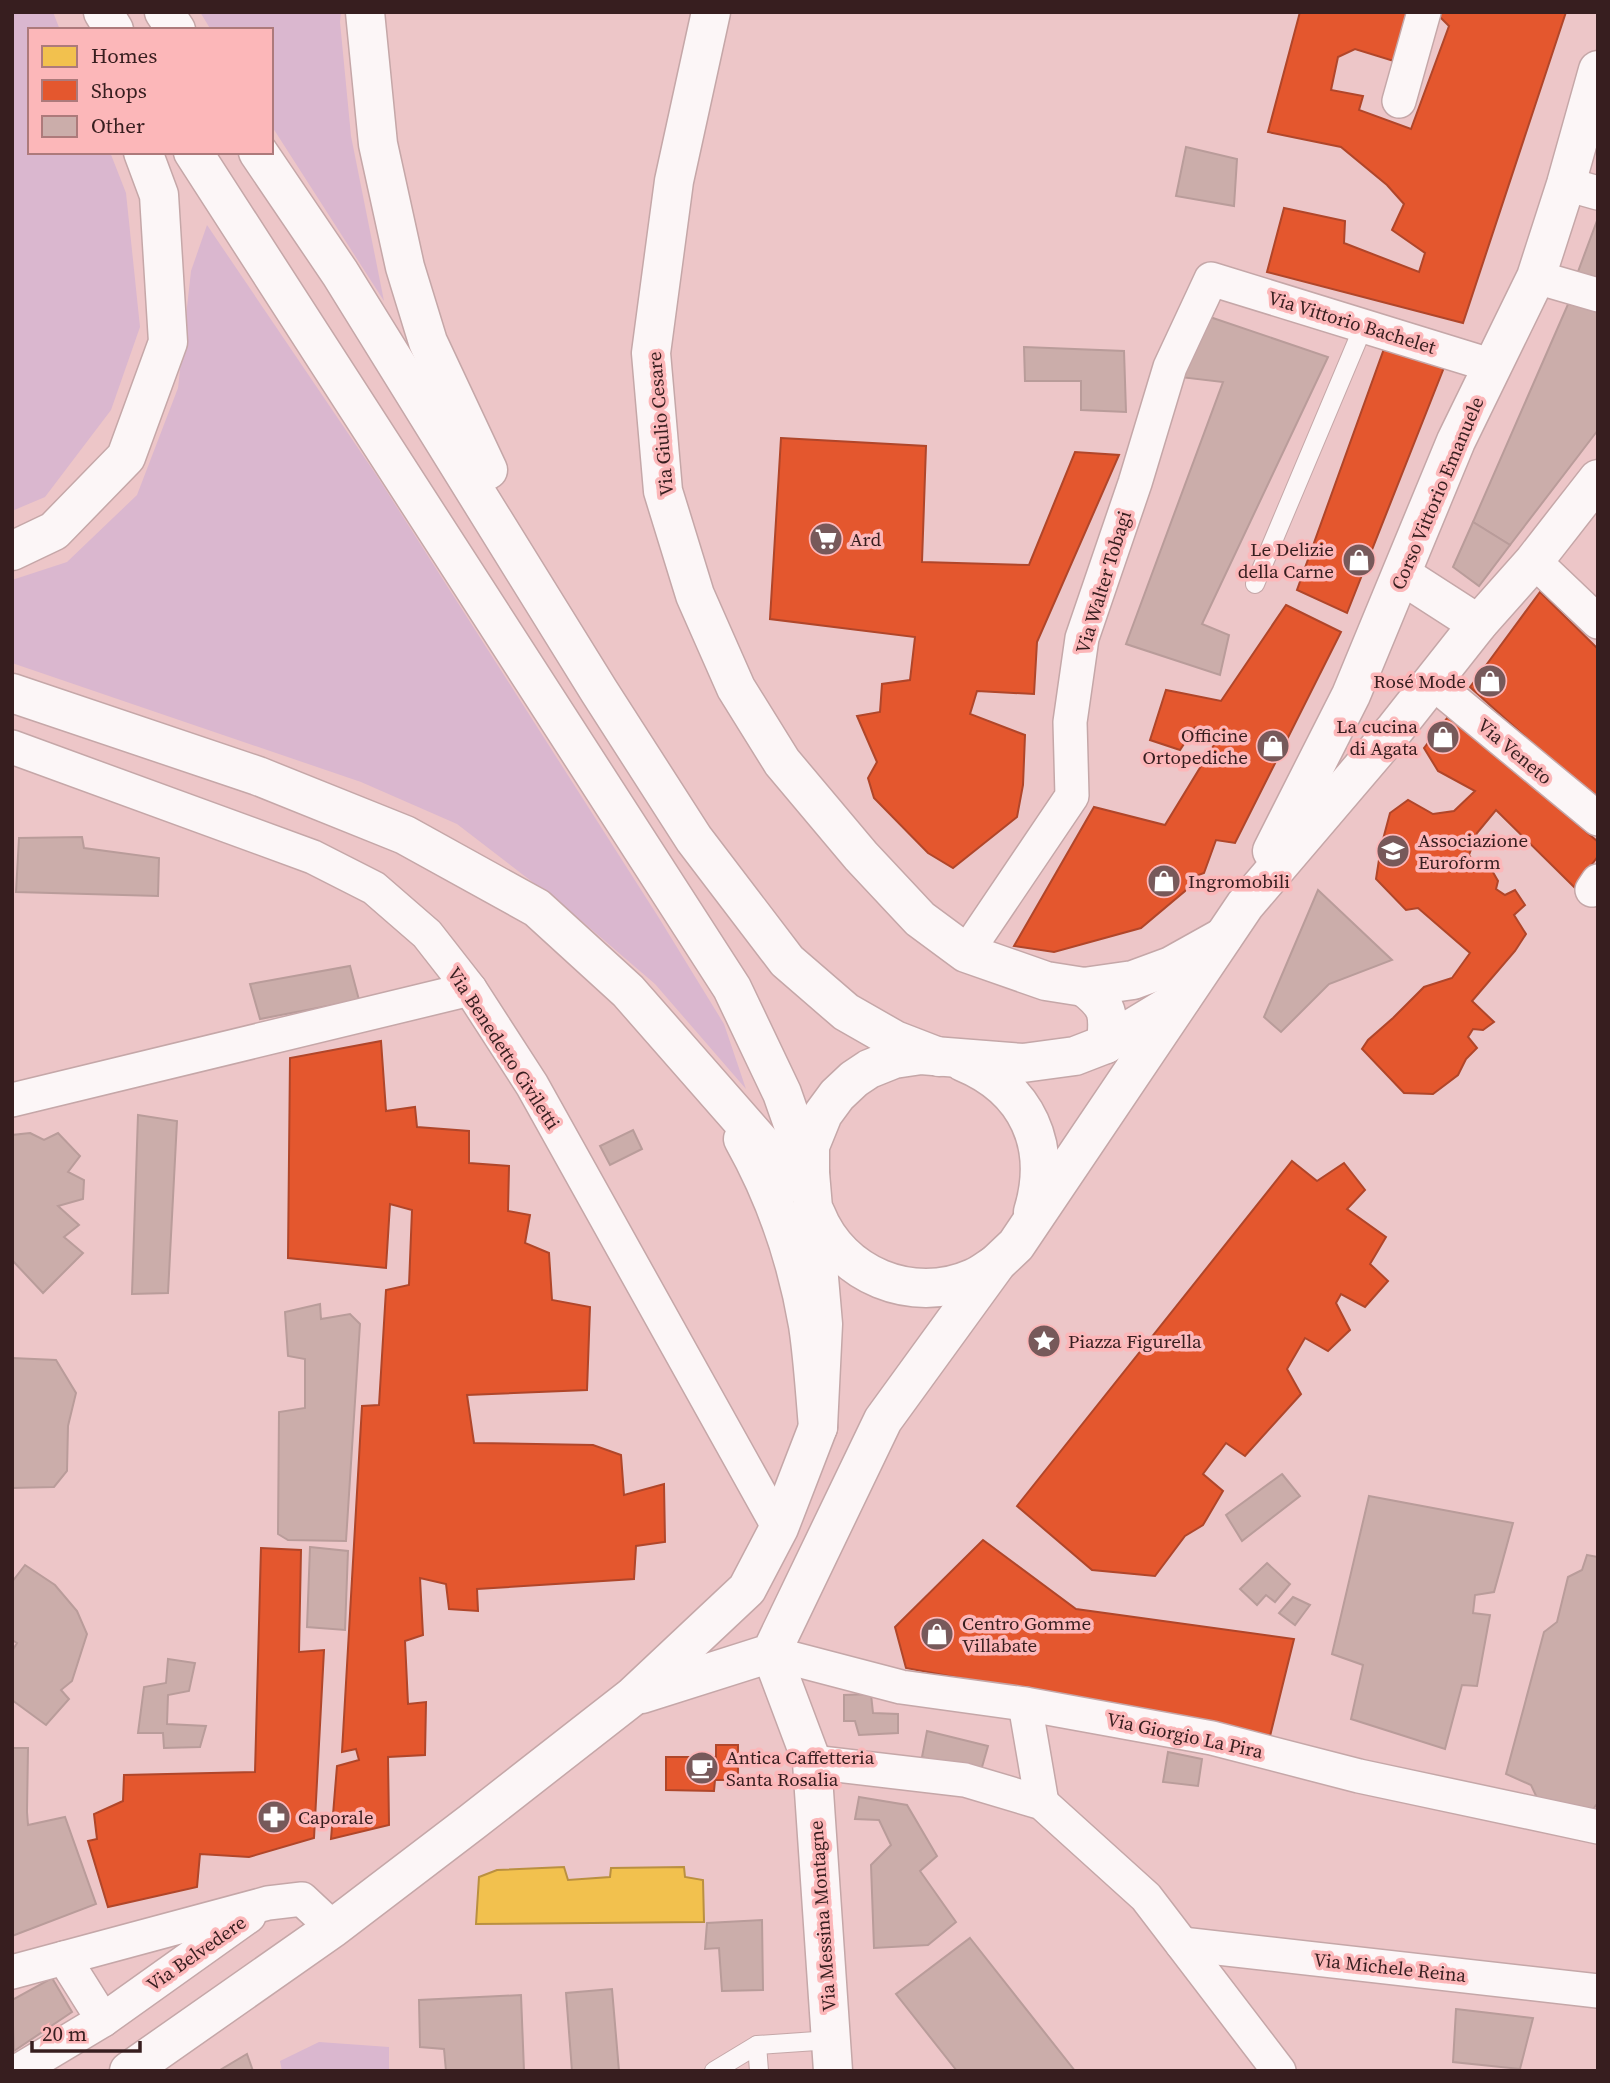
<svg xmlns="http://www.w3.org/2000/svg" width="1610" height="2083" font-family="'Source Serif 4',serif">
<style>
.green{fill:#dab7cf}
.homes{fill:#f2c14e;stroke:#ba9040;stroke-width:2}
.shops{fill:#e4572e;stroke:#b0462a;stroke-width:2}
.building{fill:#cbadaa;stroke:#b99c9a;stroke-width:2}
.lines{fill:none;stroke-linecap:round;stroke-linejoin:round}
.service-casing{stroke:#c5a7a8;stroke-width:20}
.minor-casing{stroke:#c5a7a8;stroke-width:36}
.tertiary-casing{stroke:#c5a7a8;stroke-width:41}
.secondary-casing{stroke:#c5a7a8;stroke-width:41}
.primary-casing{stroke:#c5a7a8;stroke-width:41}
.motorway-casing{stroke:#c5a7a8;stroke-width:41}
.service{stroke:#fcf6f7;stroke-width:18}
.minor{stroke:#fcf6f7;stroke-width:33}
.tertiary{stroke:#fcf6f7;stroke-width:38}
.secondary{stroke:#fcf6f7;stroke-width:38}
.primary{stroke:#fcf6f7;stroke-width:38}
.motorway{stroke:#fcf6f7;stroke-width:38}
.labels{text-anchor:middle;stroke-width:7;stroke-linejoin:round;paint-order:stroke}
.street-label{font-size:19px;fill:#371e1f;stroke:#fcb7b9}
.poi-label{font-size:19px;fill:#371e1f;stroke:#fcb7b9;text-anchor:start}
</style>
<rect width="100%" height="100%" fill="#edc6c8"/>
<g class="green">
<path d="M12,12H53L60,30H30V152H110L126,193L140,327L111,410L45,497L12,511Z"/>
<path d="M200,12H341L340,22L351,136L384,301L271,125V30H211Z"/>
<path d="M207,225L377,476L659,918L724,1024L746,1089L655,984L570,911L457,824L361,782L12,663V580L67,562L137,495L178,388L191,271Z"/>
<path d="M319,2042L389,2047V2071H282L280,2061Z"/>
</g>
<path class="homes" d="M564,1867L568,1880L610,1877L611,1868L684,1867L685,1877L703,1880L704,1922L476,1924L479,1877L497,1870Z"/>
<g class="shops">
<path d="M1300,12H1410L1397,62L1355,49L1338,57L1331,90L1363,96L1359,110L1411,129L1449,26L1440,17L1442,12H1566L1463,323L1267,272L1284,208L1345,221L1344,243L1419,272L1425,253L1392,230L1404,204L1387,185L1341,147L1268,132Z"/>
<path d="M1385,346L1445,365L1347,613L1297,590Z"/>
<path d="M781,438L926,446L922,562L1029,565L1075,452L1119,455L1037,642L1034,694L977,691L970,714L1025,735L1023,785L1017,817L953,868L928,853L874,798L868,778L877,762L857,716L880,712L882,684L910,680L915,637L770,619Z"/>
<path d="M1540,592L1598,649V802L1470,687Z"/>
<path d="M1286,605L1341,632L1235,843L1216,840L1204,873L1193,877L1185,891L1141,928L1054,952L1014,946L1094,807L1165,825L1220,735L1195,727L1180,750L1150,740L1166,690L1221,701Z"/>
<path d="M1451,713L1598,842V856L1575,888L1496,810L1477,833L1469,855L1479,869L1490,867L1498,881L1496,889L1505,895L1515,890L1525,905L1514,915L1526,934L1515,951L1472,1001L1494,1022L1483,1030L1473,1029L1468,1037L1477,1048L1466,1059L1458,1075L1433,1094L1404,1093L1362,1049L1368,1040L1393,1018L1424,987L1452,978L1470,953L1418,908L1406,910L1376,879L1381,847L1390,813L1408,800L1433,814L1454,811L1475,791L1438,771L1424,748Z"/>
<path d="M381,1041L386,1111L415,1107L417,1127L469,1131V1163L509,1166L508,1211L530,1215L525,1243L549,1253L552,1300L590,1307L587,1390L467,1395L474,1443L593,1445L621,1455L624,1495L664,1484L665,1542L636,1546L634,1579L477,1589L478,1611L449,1609L446,1584L420,1578L423,1635L405,1641L408,1704L426,1702L425,1755L388,1757L389,1825L331,1839L337,1766L359,1760L356,1749L342,1752L362,1406L379,1405L386,1290L409,1285L412,1210L390,1204L386,1268L288,1258L290,1058Z"/>
<path d="M1292,1161L1317,1181L1344,1163L1365,1190L1347,1209L1386,1237L1370,1264L1388,1281L1365,1307L1341,1294L1336,1303L1350,1330L1328,1351L1305,1338L1287,1369L1301,1394L1245,1456L1226,1443L1203,1474L1223,1491L1203,1525L1185,1536L1155,1576L1092,1570L1017,1506Z"/>
<path d="M983,1540L1076,1609L1294,1639L1270,1736L906,1668L895,1627Z"/>
<path d="M261,1548L301,1550L299,1652L324,1650L314,1838L249,1857L200,1854L197,1887L108,1907L88,1841L97,1839L94,1814L123,1801L124,1775L255,1772Z"/>
<path d="M716,1745H738V1780H715L714,1791L666,1790V1757H716Z"/>
</g>
<g class="building">
<path d="M1186,147L1237,159L1234,206L1176,196Z"/>
<path d="M1598,218V284L1576,277Z"/>
<path d="M1569,302L1598,310V430L1510,545L1473,522Z"/>
<path d="M1207,316L1328,357L1202,624L1229,635L1220,675L1126,644L1223,382L1180,377Z"/>
<path d="M1024,347L1124,351L1126,412L1081,410V381H1025Z"/>
<path d="M1473,522L1510,545L1479,586L1453,567Z"/>
<path d="M82,837L84,848L159,858L158,896L16,892L19,838Z"/>
<path d="M1318,890L1392,960L1329,984L1281,1032L1264,1017Z"/>
<path d="M350,966L359,1000L260,1019L250,984Z"/>
<path d="M138,1115L177,1121L168,1293L132,1294Z"/>
<path d="M633,1130L642,1149L610,1165L600,1146Z"/>
<path d="M30,1133L44,1140L58,1133L80,1156L68,1172L84,1180L83,1199L58,1206L79,1225L64,1237L83,1253L43,1293L12,1260V1135Z"/>
<path d="M320,1304L321,1319L350,1314L360,1324L346,1541L288,1540L278,1534L279,1412L305,1408V1359L288,1356L285,1312Z"/>
<path d="M12,1358L56,1360L76,1393L68,1426L67,1471L54,1487L12,1488Z"/>
<path d="M1282,1474L1300,1496L1242,1541L1226,1515Z"/>
<path d="M1369,1496L1513,1523L1494,1592L1475,1595L1473,1613L1490,1615L1477,1686L1462,1685L1445,1749L1351,1719L1363,1665L1332,1654Z"/>
<path d="M310,1547L348,1551L345,1630L307,1627Z"/>
<path d="M1587,1555L1598,1557V1805H1596L1591,1813L1539,1802L1531,1785L1506,1774L1544,1632L1557,1622L1568,1577L1582,1570Z"/>
<path d="M1267,1563L1290,1584L1275,1602L1266,1595L1257,1605L1240,1589Z"/>
<path d="M25,1565L55,1585L77,1611L87,1634L72,1681L61,1690L69,1699L46,1725L12,1700V1651L17,1643L12,1640V1582Z"/>
<path d="M1293,1597L1310,1605L1295,1625L1279,1613Z"/>
<path d="M168,1659L195,1663L189,1691L168,1695L167,1724L206,1726L200,1747L164,1748L163,1733H138L144,1687L166,1683Z"/>
<path d="M871,1694L873,1713L898,1714V1733L859,1735L855,1721H844V1695Z"/>
<path d="M927,1731L988,1746L980,1774L922,1757Z"/>
<path d="M12,1748H28L27,1812L28,1825L65,1817L96,1904L12,1936Z"/>
<path d="M1168,1752L1202,1759L1198,1786L1163,1782Z"/>
<path d="M859,1797L907,1805L937,1856L920,1871L956,1922L928,1945L874,1948L871,1865L891,1845L879,1820L855,1819Z"/>
<path d="M762,1920L763,1990L722,1991L719,1948L705,1949L707,1923Z"/>
<path d="M970,1938L1075,2071H957L896,1994Z"/>
<path d="M52,1978L72,2012L14,2051L12,2000Z"/>
<path d="M612,1989L619,2071H572L566,1993Z"/>
<path d="M521,1995L524,2071H446L444,2049L420,2047L419,2000Z"/>
<path d="M1456,2009L1533,2018L1520,2069L1453,2062Z"/>
<path d="M247,2054L253,2071H220V2070Z"/>
</g>
<g class="lines">
<defs>
<g id="service">
<path d="M1255,584L1364,325"/>
<path d="M757,2045L759,2071"/>
<path d="M714,2071L757,2045L831,2040"/>
</g>
<g id="minor">
<path d="M1399,101L1424,12"/>
<path d="M1566,184L1598,193"/>
<path d="M1536,277L1598,295"/>
<path d="M1534,561L1598,622"/>
<path d="M1432,682L1598,819"/>
<path d="M12,747L313,857L374,888L427,934L470,989L532,1085L779,1528"/>
<path d="M1592,890L1598,881"/>
<path d="M966,953L1072,796L1070,722L1082,638L1135,483L1170,367L1211,279L1493,366"/>
<path d="M12,1100L470,989"/>
<path d="M771,1653L901,1687L1025,1704L1212,1738L1359,1776L1598,1827"/>
<path d="M1025,1704L1042,1803"/>
<path d="M812,1762L965,1780L1042,1803L1146,1897L1279,2071"/>
<path d="M1182,1944L1598,1991"/>
<path d="M64,1958L103,2020"/>
<path d="M12,1972L268,1903L302,1899L333,1928"/>
<path d="M18,2071L103,2020L249,1916"/>
</g>
<g id="tertiary">
<path d="M711,12L674,181L651,353L663,491L695,595L736,688L782,762L861,856L920,919L966,953L1046,981L1084,987L1133,980L1171,966L1223,937"/>
<path d="M1084,987C1109,1006 1109,1014 1106,1044"/>
<path d="M771,1653L812,1762L833,2071"/>
</g>
<g id="secondary">
<path d="M1402,575L1478,624"/>
<path d="M1272,851L1351,695L1456,441L1536,277L1566,184L1598,70"/>
<path d="M963,1062C1028,1089 1053,1146 1033,1212"/>
<path d="M816,1214C840,1275 912,1305 973,1278C981,1275 988,1269 996,1264"/>
<path d="M642,1694L771,1653L883,1420L997,1263L1016,1245L1245,905L1395,729L1478,624L1534,561L1598,479"/>
<path d="M129,2071L333,1928L472,1822L632,1697L747,1589L779,1528L818,1427L823,1324L810,1173V1146L823,1114L837,1095L854,1079L869,1069L894,1059L921,1055L1023,1063L1075,1056L1106,1044L1182,998"/>
</g>
<g id="primary">
<path d="M103,12L114,30"/>
<path d="M164,12L176,30"/>
<path d="M365,12L378,144L405,267L428,342L488,470"/>
<path d="M193,152L732,988L782,1093L810,1173"/>
<path d="M258,152L340,273L599,691L694,839L787,961L846,1012L895,1040L939,1057"/>
<path d="M12,551L54,531L126,457L168,342L159,195L143,152"/>
</g>
<g id="motorway">
<path d="M12,693L258,776L405,835L537,908L628,991L771,1154L811,1192"/>
<path d="M743,1139C775,1196 797,1261 808,1325C813,1358 815,1393 818,1427"/>
</g>
</defs>
<use href="#service" class="service-casing"/>
<use href="#minor" class="minor-casing"/>
<use href="#tertiary" class="tertiary-casing"/>
<use href="#secondary" class="secondary-casing"/>
<use href="#primary" class="primary-casing"/>
<use href="#motorway" class="motorway-casing"/>
<use href="#service" class="service"/>
<use href="#minor" class="minor"/>
<use href="#tertiary" class="tertiary"/>
<use href="#secondary" class="secondary"/>
<use href="#primary" class="primary"/>
<use href="#motorway" class="motorway"/>
</g>
<defs>
<symbol id="supermarket-disc" viewBox="-11 -11 22 22"><circle r="9.5" fill="#77595a" stroke="#fcb7b9"/><path d="M-6-5.5h2.5l.6 2H6L4.5 2H-2.5L-4.4-4H-6ZM-1.5 3.2a1.3 1.3 0 1 0 .1 0ZM3 3.2a1.3 1.3 0 1 0 .1 0Z" fill="#fff"/></symbol>
<symbol id="shop-disc" viewBox="-11 -11 22 22"><circle r="9.5" fill="#77595a" stroke="#fcb7b9"/><path d="M-5-2.5h2.3a2.7 3.5 0 0 1 5.4 0H5L5.5 6h-11ZM-1.5-2.5h3a1.5 2.3 0 0 0-3 0Z" fill="#fff"/></symbol>
<symbol id="school-disc" viewBox="-11 -11 22 22"><circle r="9.5" fill="#77595a" stroke="#fcb7b9"/><path d="M0-5L7-2L0 1L-7-2ZM-4 1L0 2.5L4 1V4Q0 6-4 4Z" fill="#fff"/></symbol>
<symbol id="sight-disc" viewBox="-11 -11 22 22"><circle r="9.5" fill="#77595a" stroke="#fcb7b9"/><path d="M0-6L1.8-2.2L6-1.7L2.9 1.2L3.7 5.4L0 3.3L-3.7 5.4L-2.9 1.2L-6-1.7L-1.8-2.2Z" fill="#fff"/></symbol>
<symbol id="cafe-disc" viewBox="-11 -11 22 22"><circle r="9.5" fill="#77595a" stroke="#fcb7b9"/><path d="M-5.5-4.5H6V0H3Q3 3.5 0 3.5H-2.5Q-5.5 3.5-5.5 0ZM3-3.2v2h1.7v-2ZM-6 4.5H4V6H-6Z" fill="#fff"/></symbol>
<symbol id="pharmacy-disc" viewBox="-11 -11 22 22"><circle r="9.5" fill="#77595a" stroke="#fcb7b9"/><path d="M-2-6h4v4h4v4h-4v4h-4v-4h-4v-4h4Z" fill="#fff"/></symbol>
</defs>
<g fill-rule="evenodd">
<use href="#supermarket-disc" x="807" y="520" width="38" height="38"/>
<use href="#shop-disc" x="1340" y="541" width="38" height="38"/>
<use href="#shop-disc" x="1471" y="662" width="38" height="38"/>
<use href="#shop-disc" x="1424" y="718" width="38" height="38"/>
<use href="#shop-disc" x="1254" y="727" width="38" height="38"/>
<use href="#school-disc" x="1374" y="832" width="38" height="38"/>
<use href="#shop-disc" x="1145" y="862" width="38" height="38"/>
<use href="#sight-disc" x="1025" y="1322" width="38" height="38"/>
<use href="#shop-disc" x="918" y="1615" width="38" height="38"/>
<use href="#cafe-disc" x="683" y="1749" width="38" height="38"/>
<use href="#pharmacy-disc" x="255" y="1798" width="38" height="38"/>
</g>
<g class="labels">
<g class="street-label">
<text transform="translate(1352 322) rotate(17)" y="7">Via Vittorio Bachelet</text>
<text transform="translate(660 424) rotate(-95)" y="7">Via Giulio Cesare</text>
<text transform="translate(1437 493) rotate(-67)" y="7">Corso Vittorio Emanuele</text>
<text transform="translate(1103 582) rotate(-73)" y="7">Via Walter Tobagi</text>
<text transform="translate(1515 751) rotate(40)" y="7">Via Veneto</text>
<text transform="translate(504 1048) rotate(57)" y="7">Via Benedetto Civiletti</text>
<text transform="translate(1185 1735) rotate(12)" y="7">Via Giorgio La Pira</text>
<text transform="translate(822 1916) rotate(-94)" y="7">Via Messina Montagne</text>
<text transform="translate(196 1953) rotate(-35)" y="7">Via Belvedere</text>
<text transform="translate(1390 1967) rotate(6)" y="7">Via Michele Reina</text>
</g>
<g class="poi-label">
<text x="850" y="546">Ard</text>
<text x="1334" y="556" text-anchor="end">Le Delizie<tspan x="1334" dy="22">della Carne</tspan></text>
<text x="1466" y="688" text-anchor="end">Rosé Mode</text>
<text x="1418" y="733" text-anchor="end">La cucina<tspan x="1418" dy="22">di Agata</tspan></text>
<text x="1248" y="742" text-anchor="end">Officine<tspan x="1248" dy="22">Ortopediche</tspan></text>
<text x="1418" y="847">Associazione<tspan x="1418" dy="22">Euroform</tspan></text>
<text x="1188" y="888">Ingromobili</text>
<text x="1068" y="1348">Piazza Figurella</text>
<text x="962" y="1630">Centro Gomme<tspan x="962" dy="22">Villabate</tspan></text>
<text x="726" y="1764">Antica Caffetteria<tspan x="726" dy="22">Santa Rosalia</tspan></text>
<text x="298" y="1824">Caporale</text>
</g>
</g>
<rect width="1610" height="2083" fill="none" stroke="#371e1f" stroke-width="28"/>
<rect x="28" y="28" width="245" height="126" fill="#fcb7b9" stroke="#ad7a7b" stroke-width="2"/>
<rect x="42" y="46" width="35" height="21" fill="#f2c14e" stroke="#ad7a7b" stroke-width="2"/>
<text x="91" y="63" font-size="21" fill="#371e1f">Homes</text>
<rect x="42" y="80" width="35" height="21" fill="#e4572e" stroke="#ad7a7b" stroke-width="2"/>
<text x="91" y="98" font-size="21" fill="#371e1f">Shops</text>
<rect x="42" y="116" width="35" height="21" fill="#cbadaa" stroke="#ad7a7b" stroke-width="2"/>
<text x="91" y="133" font-size="21" fill="#371e1f">Other</text>
<path d="M32 2041v10h108v-10" fill="none" stroke="#371e1f" stroke-width="3.5"/>
<text x="42" y="2041" font-size="21" fill="#371e1f" stroke="#fcb7b9" stroke-width="5" paint-order="stroke">20 m</text>
</svg>
